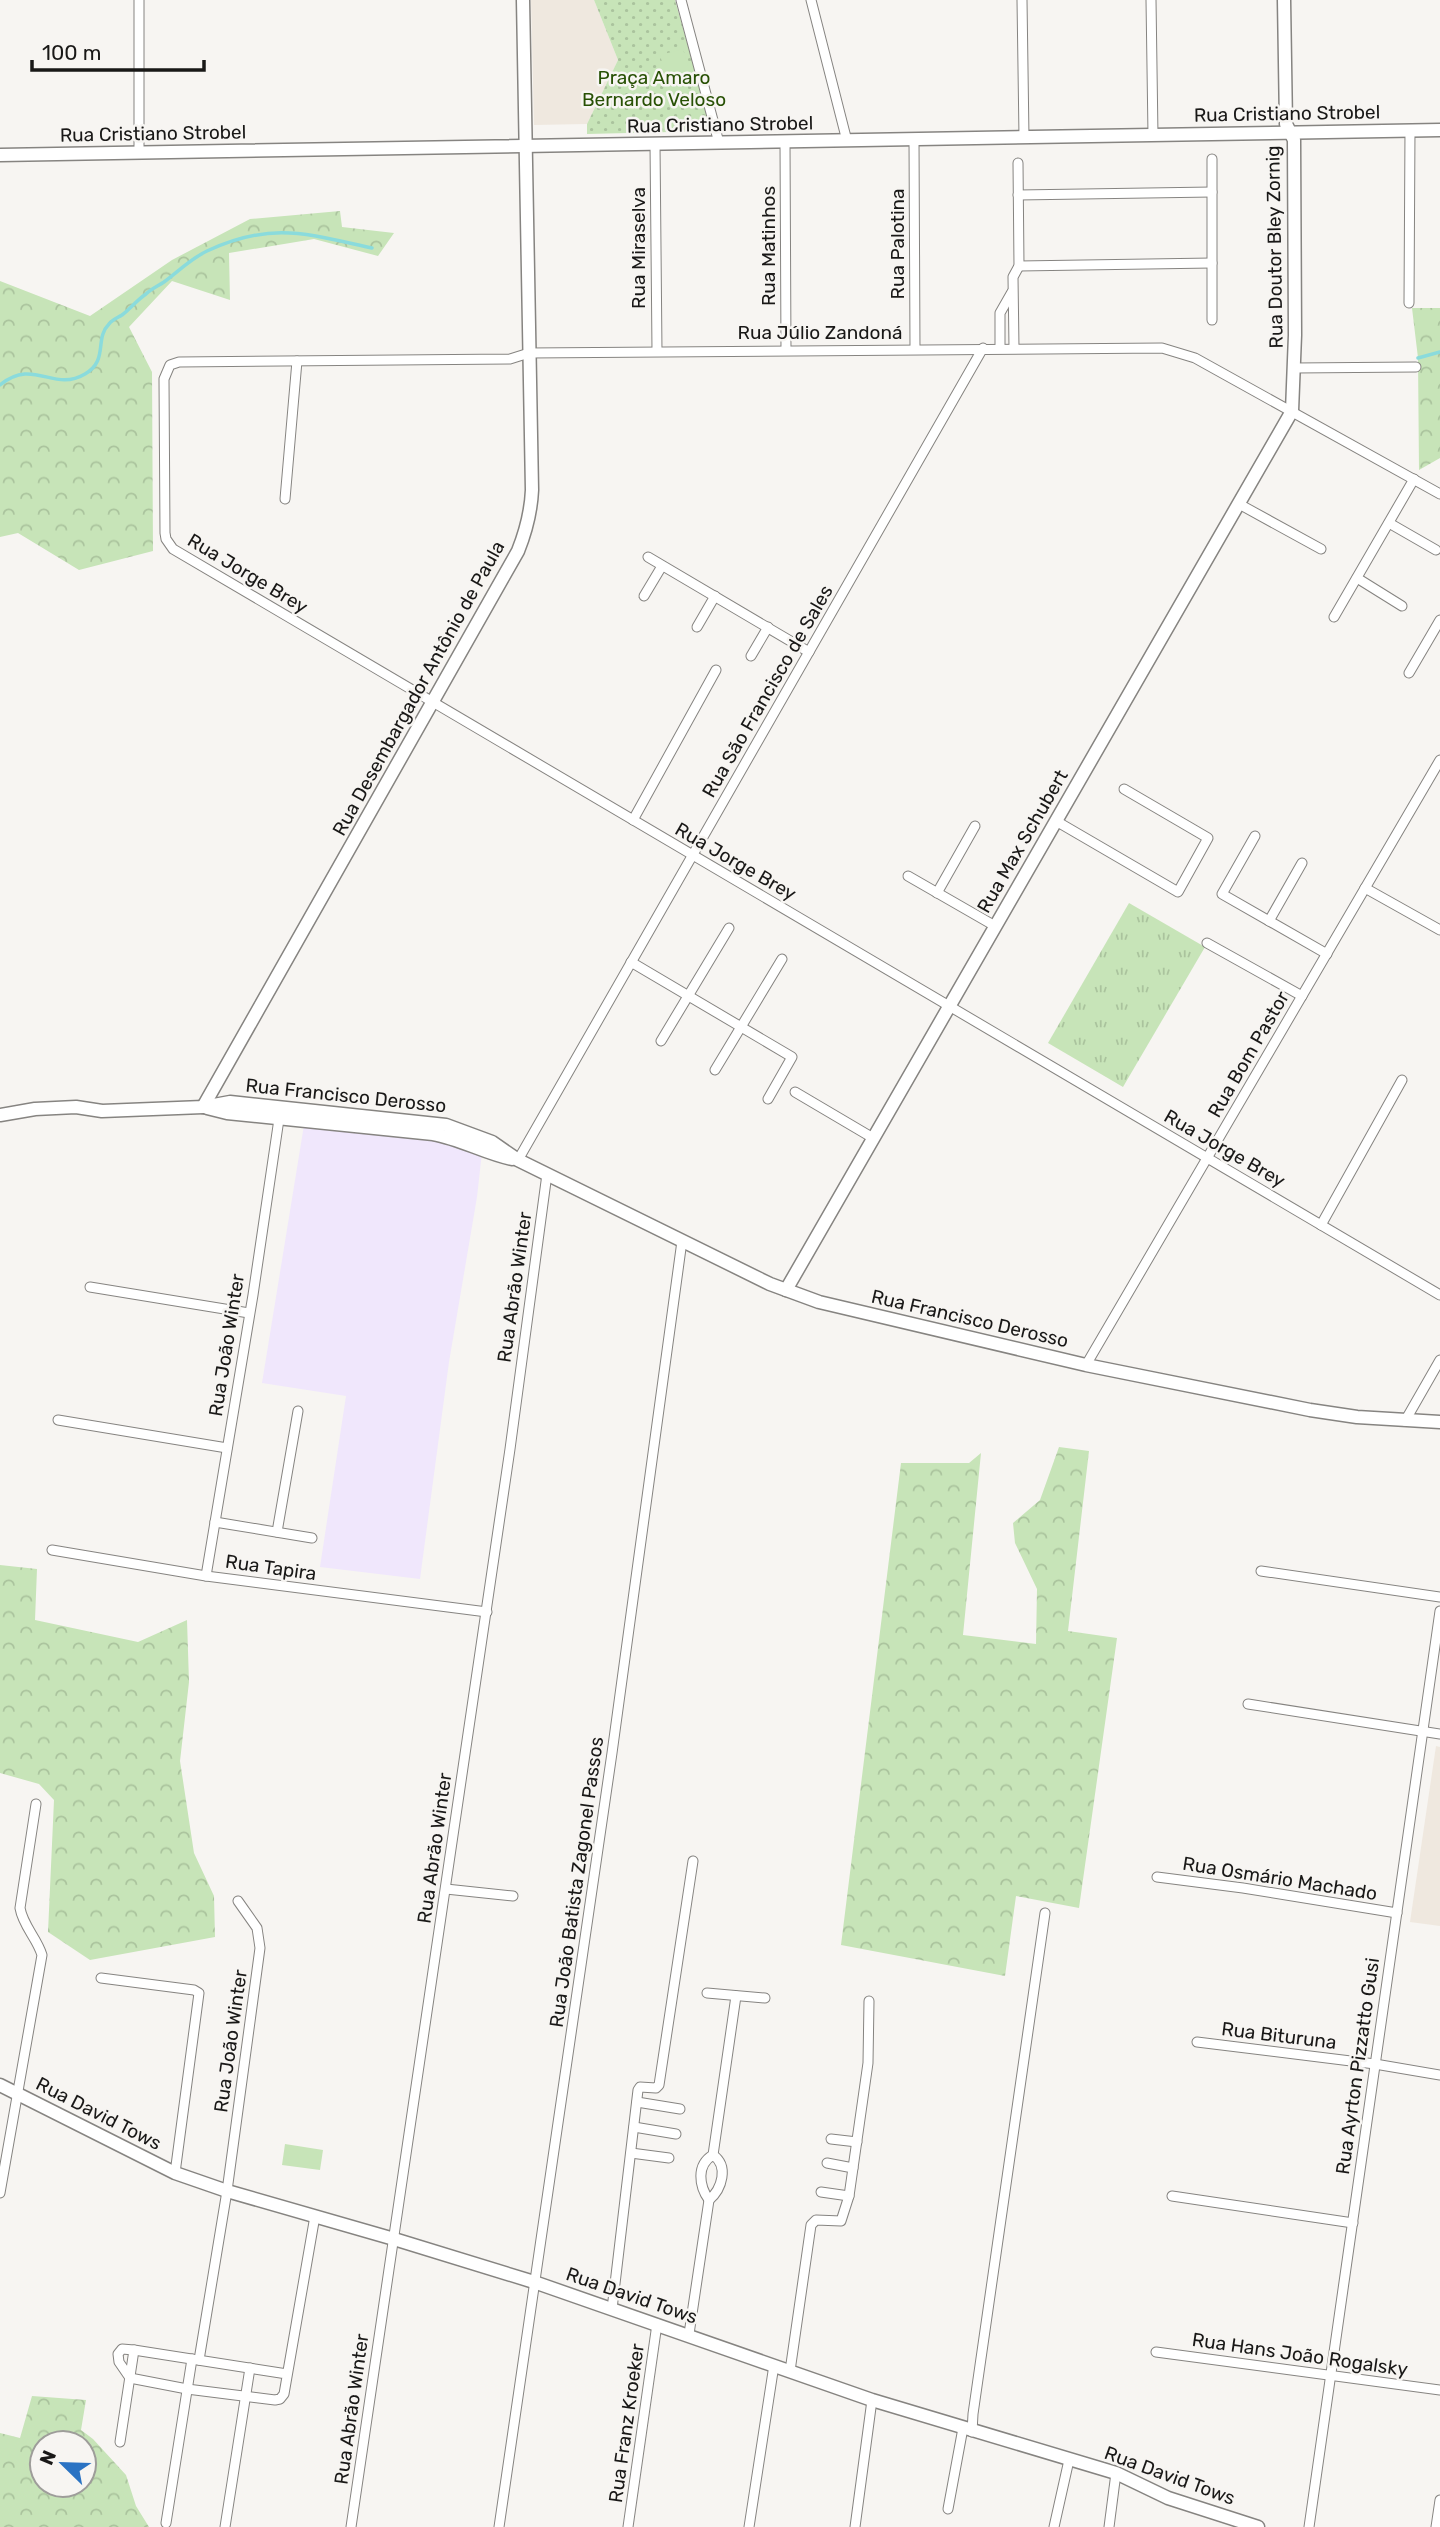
<svg xmlns="http://www.w3.org/2000/svg" width="1440" height="2527" font-family="Rubik,sans-serif">
<style>
.commercial{fill:#f0e7fc}
.built{fill:#efe8df}
.grass{fill:url(#grass-tufts)}
.forest{fill:url(#forest-crowns);fill-rule:evenodd}
.park{fill:url(#park-dots)}
.pitch{fill:#c7e4b8}
.lines{fill:none;stroke-linecap:round;stroke-linejoin:round}
.stream{stroke:#8adbdc;stroke-width:3.5}
.street-casing{stroke:#868481;stroke-width:11}
.secondary-casing{stroke:#868481;stroke-width:15}
.street{stroke:#fff;stroke-width:9}
.secondary{stroke:#fff;stroke-width:12}
.labels{text-anchor:middle;stroke-width:5;stroke-linejoin:round;paint-order:stroke}
.park-label{font-size:19px;fill:#285105;stroke:#f7f5f2}
.street-label{font-size:19px;fill:#191817;stroke:#f7f5f2}
</style>
<defs>
<pattern id="grass-tufts" width="24" height="20" patternUnits="userSpaceOnUse" patternTransform="scale(1.75)"><rect width="24" height="20" fill="#c7e4b8"/><path d="M3 7l-1-3M5 7V3M7 7l1-3M15 17l-1-3M17 17v-4M19 17l1-3" fill="none" stroke="#aac39d"/></pattern>
<pattern id="forest-crowns" width="20" height="18" patternUnits="userSpaceOnUse" patternTransform="scale(1.75)"><rect width="20" height="18" fill="#c7e4b8"/><path d="M2 6a3 3 0 1 1 6 0M12 15a3 3 0 1 1 6 0" fill="none" stroke="#aac39d"/></pattern>
<pattern id="park-dots" width="8" height="8" patternUnits="userSpaceOnUse" patternTransform="scale(1.75)"><rect width="8" height="8" fill="#c7e4b8"/><path d="M2 2h.1M6 6h.1" fill="none" stroke="#aac39d" stroke-width="1.8" stroke-linecap="round"/></pattern>
</defs>
<rect width="100%" height="100%" fill="#f7f5f2"/>
<path class="commercial" d="M304,1125L439,1141L482,1152L477,1197L449,1362L420,1579L320,1567L346,1396L262,1383Z"/>
<g class="built">
<path d="M531,0H594L618,60L587,124L534,125Z"/>
<path d="M1436,1746L1440,1747V1926L1410,1922Z"/>
</g>
<path class="grass" d="M1129,903L1205,947L1123,1087L1048,1043Z"/>
<g class="forest">
<path d="M340,211L342,227L394,233L378,256L314,239L229,253L230,300L172,281L129,327L152,372L153,551L79,570L18,533L0,537V281L90,316L172,260L250,219Z"/>
<path d="M1412,308H1440V458L1419,470L1418,358Z"/>
<path d="M1059,1447L1089,1451L1068,1631L1117,1638L1079,1908L1016,1896L1005,1976L841,1945L901,1463H969L981,1453L963,1635L1036,1644L1037,1589L1015,1543L1013,1523L1040,1500Z"/>
<path d="M0,1565L37,1569L35,1620L138,1642L187,1620L189,1682L180,1761L194,1853L214,1896L215,1937L90,1960L48,1932L54,1800L39,1784L0,1773Z"/>
<path d="M32,2396L86,2400L81,2430L93,2439L126,2475L136,2506L149,2527H0V2433L20,2438ZM42,2443H84V2485H42Z"/>
</g>
<path class="park" d="M594,0H675L712,131L587,134V124L618,60Z"/>
<g class="pitch">
<path d="M683,49L693,84L670,91L660,55Z"/>
<path d="M285,2144L323,2150L320,2170L282,2165Z"/>
</g>
<g class="lines">
<g class="stream">
<path d="M1418,358L1440,352"/>
<path d="M0,385C34,357 53,393 85,374C109,360 94,339 109,324C112,320 117,318 122,315C130,309 137,300 146,294C151,289 158,286 164,282C178,272 190,259 207,251C272,221 307,234 372,248"/>
</g>
<defs>
<g id="street">
<path d="M139,0V153"/>
<path d="M681,0L719,143"/>
<path d="M811,0L847,141"/>
<path d="M1022,0L1024,137"/>
<path d="M1151,0L1153,135"/>
<path d="M914,139L915,349"/>
<path d="M785,142L786,350"/>
<path d="M655,144L657,351"/>
<path d="M1018,195L1212,192"/>
<path d="M1019,266L1212,263"/>
<path d="M1409,303L1410,130"/>
<path d="M1212,320V159"/>
<path d="M1000,348V313L1012,292"/>
<path d="M1014,348L1013,277L1019,266L1018,163"/>
<path d="M1295,368L1416,367"/>
<path d="M1440,494L1195,358L1162,348L529,353L510,359L179,362L170,365L164,379L165,533L166,539L173,549L1440,1295"/>
<path d="M285,499L297,361"/>
<path d="M1239,504L1321,549"/>
<path d="M1389,523L1436,550"/>
<path d="M648,557L809,652"/>
<path d="M1357,578L1402,606"/>
<path d="M644,596L662,566"/>
<path d="M1334,617L1414,479"/>
<path d="M697,627L715,596"/>
<path d="M751,656L768,627"/>
<path d="M1409,673L1440,620"/>
<path d="M633,820L716,670"/>
<path d="M1056,821L1178,892L1208,838L1124,789"/>
<path d="M1255,836L1222,894L1327,954"/>
<path d="M908,876L995,926"/>
<path d="M1365,888L1440,930"/>
<path d="M937,893L975,826"/>
<path d="M1269,921L1302,863"/>
<path d="M1207,943L1302,996"/>
<path d="M631,962L792,1057L768,1099"/>
<path d="M661,1041L729,928"/>
<path d="M715,1070L782,959"/>
<path d="M795,1092L873,1138"/>
<path d="M518,1160L983,348"/>
<path d="M1321,1225L1402,1080"/>
<path d="M90,1287L249,1313"/>
<path d="M1086,1365L1440,760"/>
<path d="M58,1420L227,1448"/>
<path d="M1405,1421L1440,1360"/>
<path d="M215,1522L312,1538"/>
<path d="M277,1532L298,1411"/>
<path d="M52,1550L206,1576L487,1612"/>
<path d="M1261,1571L1440,1597"/>
<path d="M206,1576L253,1295L279,1119"/>
<path d="M1248,1704L1440,1734"/>
<path d="M1157,1877L1243,1888L1397,1913"/>
<path d="M446,1889L513,1896"/>
<path d="M101,1978L194,1990L199,1993L175,2173"/>
<path d="M707,1993L765,1998"/>
<path d="M1197,2042L1375,2064L1440,2075"/>
<path d="M637,2102L680,2109"/>
<path d="M634,2127L676,2134"/>
<path d="M831,2139L857,2142"/>
<path d="M631,2153L669,2158"/>
<path d="M713,2155L736,1996"/>
<path d="M713,2155C729,2166 722,2189 709,2200C699,2186 696,2165 713,2155Z"/>
<path d="M827,2163L853,2168"/>
<path d="M821,2192L849,2196"/>
<path d="M0,2193L42,1955C37,1938 23,1926 20,1908L36,1804"/>
<path d="M1172,2196L1353,2223"/>
<path d="M612,2309L638,2090L640,2087L656,2088L659,2085L693,1861"/>
<path d="M689,2334L709,2200"/>
<path d="M1156,2352L1440,2390"/>
<path d="M199,2360L227,2191L260,1948L257,1928L238,1901"/>
<path d="M790,2371L811,2225L816,2220L841,2221L849,2196L868,2063L869,2001"/>
<path d="M287,2374L134,2350L122,2349L118,2354L119,2362L130,2378L187,2389L275,2400L280,2399L284,2394L315,2216"/>
<path d="M972,2432L973,2414L1045,1913"/>
<path d="M120,2442L134,2350"/>
<path d="M948,2509L963,2428"/>
<path d="M166,2523L192,2359"/>
<path d="M225,2527L250,2368"/>
<path d="M351,2527L510,1449L547,1174"/>
<path d="M499,2527L612,1753L682,1241"/>
<path d="M628,2527L657,2324"/>
<path d="M749,2527L774,2365"/>
<path d="M855,2527L872,2400"/>
<path d="M1054,2527L1069,2460"/>
<path d="M1109,2527L1116,2473"/>
<path d="M1309,2527L1440,1611"/>
<path d="M1436,2527L1440,2500"/>
</g>
<g id="secondary">
<path d="M0,155L1440,130"/>
<path d="M203,1107L518,551C526,531 531,512 532,490L523,0"/>
<path d="M207,1108L227,1113L433,1134C461,1139 484,1153 512,1159"/>
<path d="M0,1115L35,1109L76,1107L102,1111L203,1107L230,1102L446,1125L492,1142L518,1160L770,1284L819,1302L1086,1365L1310,1410L1357,1417L1440,1422"/>
<path d="M786,1290L1292,411L1295,335L1294,140L1286,124L1284,0"/>
<path d="M0,2085L175,2173L227,2191L394,2239L534,2282L872,2400L1116,2473L1168,2498L1258,2527"/>
</g>
</defs>
<use href="#street" class="street-casing"/>
<use href="#secondary" class="secondary-casing"/>
<use href="#street" class="street"/>
<use href="#secondary" class="secondary"/>
</g>
<g class="labels">
<g class="park-label">
<text x="654" y="84">Praça Amaro<tspan x="654" dy="22">Bernardo Veloso</tspan></text>
</g>
<g class="street-label">
<text transform="translate(1287 113) rotate(-1)" y="7">Rua Cristiano Strobel</text>
<text transform="translate(720 124) rotate(-1)" y="7">Rua Cristiano Strobel</text>
<text transform="translate(153 133) rotate(-1)" y="7">Rua Cristiano Strobel</text>
<text transform="translate(897 244) rotate(-90)" y="7">Rua Palotina</text>
<text transform="translate(768 246) rotate(-90)" y="7">Rua Matinhos</text>
<text transform="translate(1274 247) rotate(-91)" y="7">Rua Doutor Bley Zornig</text>
<text transform="translate(638 248) rotate(-90)" y="7">Rua Miraselva</text>
<text x="820" y="339">Rua Júlio Zandoná</text>
<text transform="translate(248 573) rotate(31)" y="7">Rua Jorge Brey</text>
<text transform="translate(418 688) rotate(-61)" y="7">Rua Desembargador Antônio de Paula</text>
<text transform="translate(767 691) rotate(-60)" y="7">Rua São Francisco de Sales</text>
<text transform="translate(1022 841) rotate(-60)" y="7">Rua Max Schubert</text>
<text transform="translate(736 861) rotate(30)" y="7">Rua Jorge Brey</text>
<text transform="translate(1248 1054) rotate(-60)" y="7">Rua Bom Pastor</text>
<text transform="translate(346 1095) rotate(6)" y="7">Rua Francisco Derosso</text>
<text transform="translate(1225 1148) rotate(30)" y="7">Rua Jorge Brey</text>
<text transform="translate(514 1287) rotate(-82)" y="7">Rua Abrão Winter</text>
<text transform="translate(970 1318) rotate(13)" y="7">Rua Francisco Derosso</text>
<text transform="translate(226 1345) rotate(-81)" y="7">Rua João Winter</text>
<text transform="translate(271 1567) rotate(8)" y="7">Rua Tapira</text>
<text transform="translate(434 1848) rotate(-82)" y="7">Rua Abrão Winter</text>
<text transform="translate(1280 1878) rotate(9)" y="7">Rua Osmário Machado</text>
<text transform="translate(576 1882) rotate(-82)" y="7">Rua João Batista Zagonel Passos</text>
<text transform="translate(1279 2035) rotate(7)" y="7">Rua Bituruna</text>
<text transform="translate(230 2041) rotate(-82)" y="7">Rua João Winter</text>
<text transform="translate(1357 2066) rotate(-82)" y="7">Rua Ayrton Pizzatto Gusi</text>
<text transform="translate(99 2113) rotate(27)" y="7">Rua David Tows</text>
<text transform="translate(632 2295) rotate(19)" y="7">Rua David Tows</text>
<text transform="translate(1300 2354) rotate(8)" y="7">Rua Hans João Rogalsky</text>
<text transform="translate(351 2409) rotate(-82)" y="7">Rua Abrão Winter</text>
<text transform="translate(626 2423) rotate(-82)" y="7">Rua Franz Kroeker</text>
<text transform="translate(1170 2475) rotate(20)" y="7">Rua David Tows</text>
</g>
</g>
<g transform="translate(63 2464) rotate(293)"><circle r="33" fill="#f7f5f2" stroke="#9e9d9a" stroke-width="2"/>
<path d="M0-5L12 26L0 18L-12 26Z" fill="#2a73c3"/>
<text y="-10" font-size="19" font-weight="bold" text-anchor="middle" fill="#191817">N</text>
</g>
<path d="M32 60v10h172v-10" fill="none" stroke="#191817" stroke-width="3.5"/>
<text x="42" y="60" font-size="21" fill="#191817" stroke="#f7f5f2" stroke-width="5" paint-order="stroke">100 m</text>
</svg>
